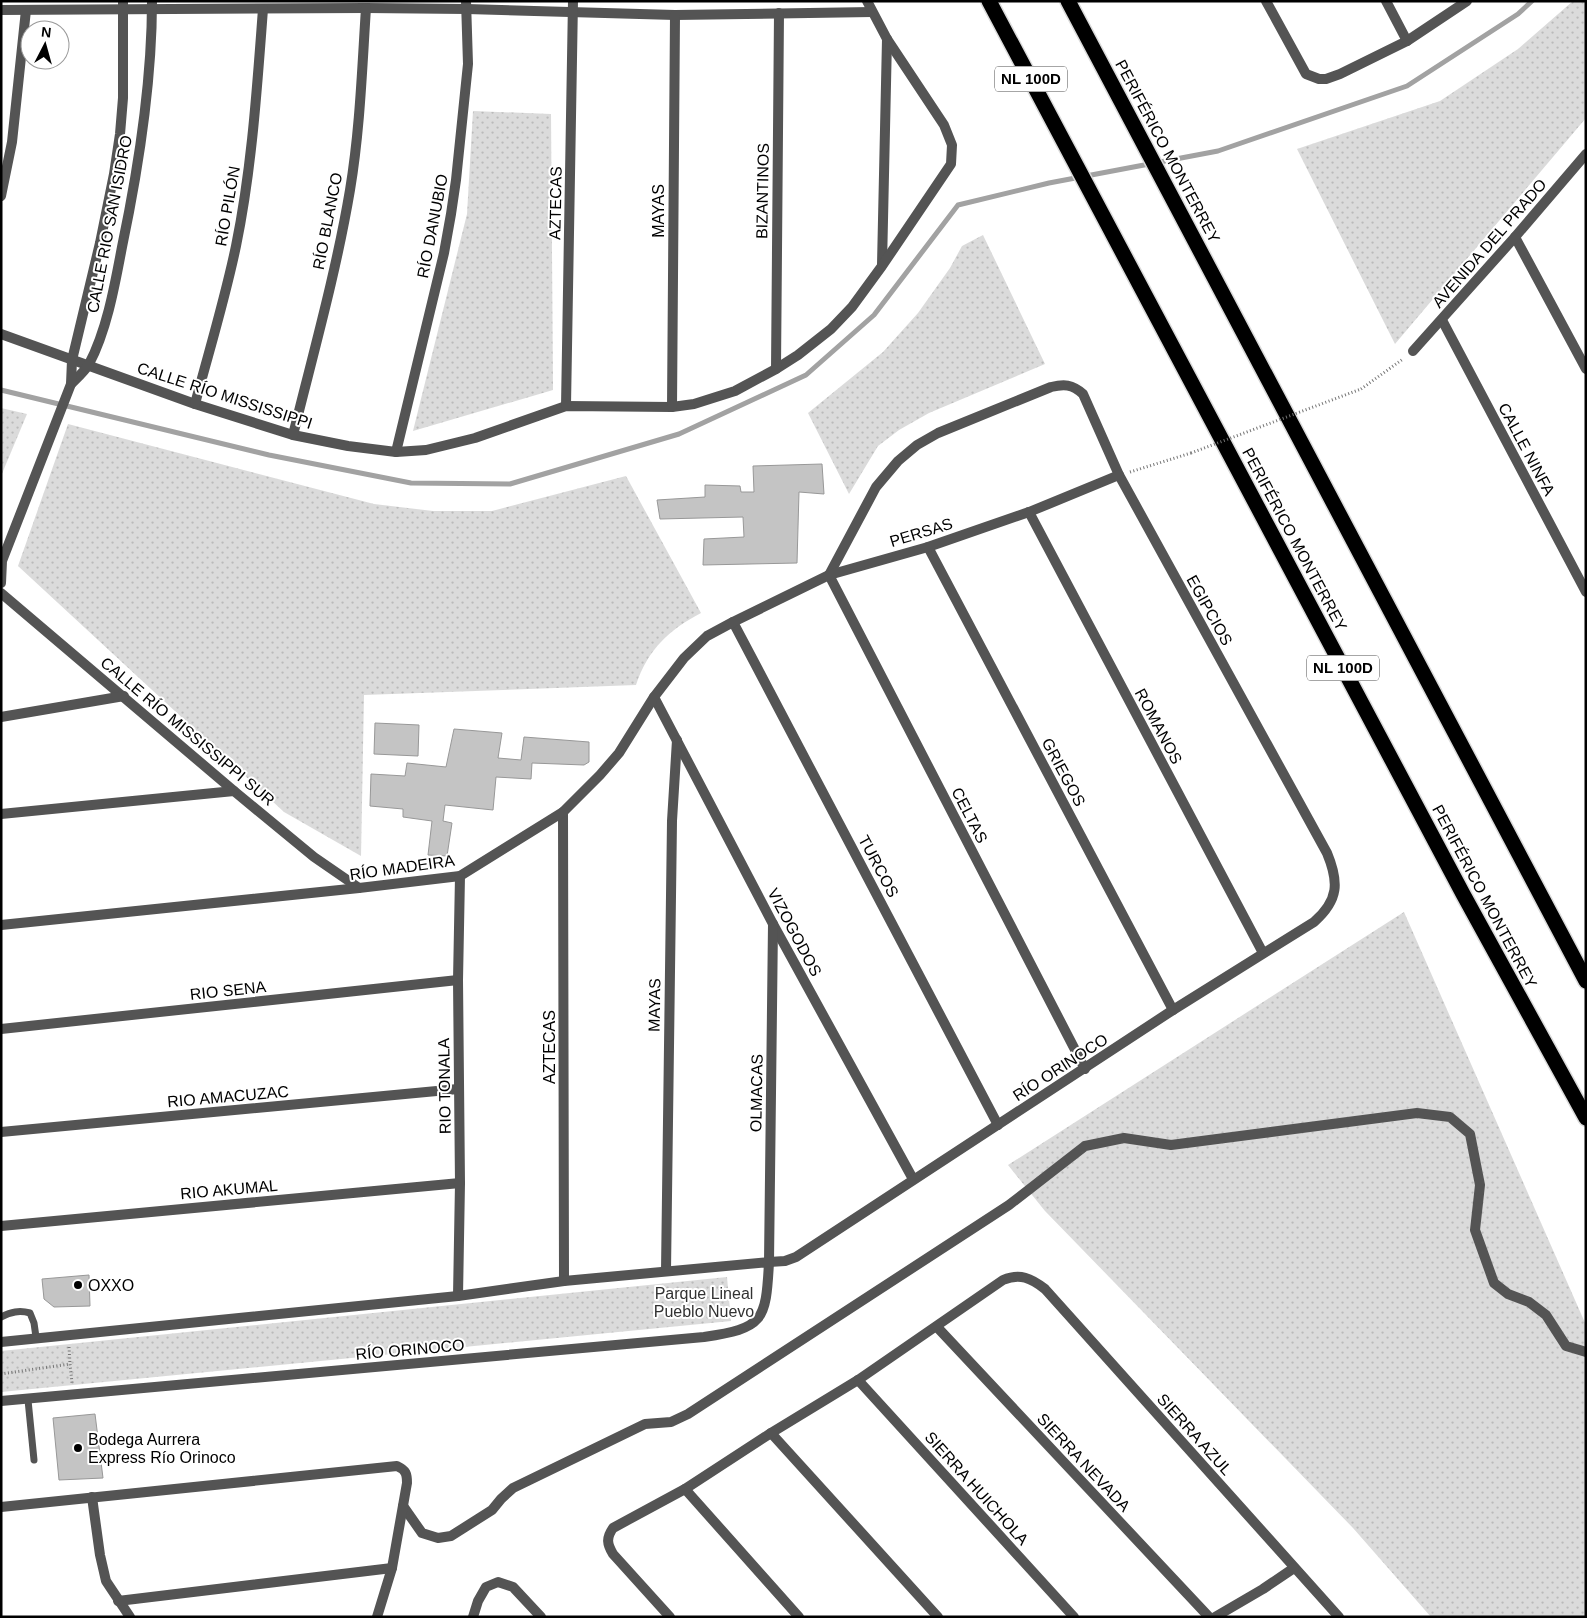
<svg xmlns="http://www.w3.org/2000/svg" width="1587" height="1618" font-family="Arial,sans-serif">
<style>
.grass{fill:url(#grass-dots)}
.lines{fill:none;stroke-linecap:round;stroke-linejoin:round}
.stream{stroke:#a2a2a2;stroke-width:5}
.building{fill:#c4c4c4;stroke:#989898}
.motorway-casing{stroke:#dbdbdb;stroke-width:18}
.path{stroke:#767676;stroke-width:3;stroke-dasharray:1 2.5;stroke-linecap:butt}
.service{stroke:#545454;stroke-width:7}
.minor{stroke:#545454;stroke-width:10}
.tertiary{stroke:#545454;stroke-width:10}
.motorway{stroke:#000;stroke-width:15}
.path-bridge{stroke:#767676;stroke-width:3;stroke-dasharray:1 2.5;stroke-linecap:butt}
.poi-dot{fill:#000;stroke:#fff;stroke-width:2}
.labels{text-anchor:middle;stroke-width:4;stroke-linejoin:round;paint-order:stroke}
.shield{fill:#fff;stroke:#4c4c4c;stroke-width:1}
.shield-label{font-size:15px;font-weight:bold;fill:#000}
.street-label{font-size:16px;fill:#000;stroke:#fff}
.poi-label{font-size:16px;fill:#000;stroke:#fff;text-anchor:start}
.park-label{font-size:16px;fill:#323232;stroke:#fff}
</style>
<defs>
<pattern id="grass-dots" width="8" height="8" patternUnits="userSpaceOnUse" patternTransform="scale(1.25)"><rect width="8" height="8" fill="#dbdbdb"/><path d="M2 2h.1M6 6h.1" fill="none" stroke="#bababa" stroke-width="1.8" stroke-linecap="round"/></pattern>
</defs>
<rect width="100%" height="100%" fill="#fff"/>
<g class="grass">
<path d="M1573,1H1586V118L1395,344L1297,149L1440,101L1518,49Z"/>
<path d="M473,111L551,114L553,390L413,431L467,214Z"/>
<path d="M983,235L1045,364L929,413L899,430L878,446L849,494L808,413L883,352L918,313L950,268L962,246Z"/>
<path d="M1,408L27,414L1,476Z"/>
<path d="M68,424L374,504L433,511H492L626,476L701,613C669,630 648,649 636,685L364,695L361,856L284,812L18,566Z"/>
<path d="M1404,912L1586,1325V1617H1431L1353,1528L1045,1211L1008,1165Z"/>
<path d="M727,1277L731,1321L1,1392V1351Z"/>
</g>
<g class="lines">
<path class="stream" d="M1,390L269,455L411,483L510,484L679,434L806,375L874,315L958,205L1049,183L1218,151L1407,86L1518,14L1532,1"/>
</g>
<g class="building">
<path d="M822,464L824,494L799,492L797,563L703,565L704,539L744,537L743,517L660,519L657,500L705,497V485L740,486L741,492H754L753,466Z"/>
<path d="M375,723L419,725L418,756L374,754Z"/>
<path d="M454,729L502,733L498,758L521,760L524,737L589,742V762L584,765L532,763L531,779L496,777L493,810L445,805L443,821L452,823L447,856L428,855L432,821L403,817V809L370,806L371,774L405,776L407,763L446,767Z"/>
<path d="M89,1275L90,1306L54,1307L44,1299L42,1279Z"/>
<path d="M95,1414L103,1478L59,1480L53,1418Z"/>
</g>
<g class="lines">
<defs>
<g id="motorway">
<path d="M989,1L1463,894L1586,1118"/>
<path d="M1068,1L1586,981"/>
</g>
</defs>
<use href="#motorway" class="motorway-casing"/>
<g class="path">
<path d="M1361,389L1403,359"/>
<path d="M1130,472L1191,453"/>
<path d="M69,1347L70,1364"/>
<path d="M1,1374L70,1364L72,1383"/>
</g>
<g class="service">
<path d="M1,1317C11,1312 19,1310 30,1313L34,1323L36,1337"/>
<path d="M28,1400L34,1460"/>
</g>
<g class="minor">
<path d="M1266,1L1306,74L1319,79H1326L1340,74L1407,41L1467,1"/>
<path d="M1386,1L1407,41"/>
<path d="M1,10L366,8L467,9L675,15L872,12"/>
<path d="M1,196L12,142L26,10"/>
<path d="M1515,237L1586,369"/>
<path d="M882,265L887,39"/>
<path d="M1442,320L1586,592"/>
<path d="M1,334L195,404L293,435L348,446L396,452L426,450L475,438L566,406L672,407L694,404L735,391L776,369L798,355L831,329L852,307L882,266L951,164L952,145L944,125L887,39L867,1"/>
<path d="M1413,351L1515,237L1586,154"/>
<path d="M776,369L779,13"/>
<path d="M71,384C77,378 85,371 89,364C107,330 115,284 122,247C139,166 152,84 152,1"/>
<path d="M195,404C209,351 225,299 236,246C252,168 257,88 263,9"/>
<path d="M566,406L573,1"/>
<path d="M672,407L675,15"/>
<path d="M293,435C313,354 336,273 350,190C360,130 362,69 366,8"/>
<path d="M396,452L444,253L451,214L456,180L468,64L466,1"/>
<path d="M1029,512L1263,953"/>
<path d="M928,547L1173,1010"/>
<path d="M829,575L1085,1069"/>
<path d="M1,583L2,561L71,384L72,360L100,243L114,174L120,134L123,98V2"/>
<path d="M1,593L234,791L314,857L359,888"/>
<path d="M733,622L998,1125"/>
<path d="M654,697L773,924L913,1179"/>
<path d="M1,717L124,696"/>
<path d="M563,812L564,1281"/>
<path d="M1,814L234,791"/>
<path d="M773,924L769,1262L785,1261L796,1257L1173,1010L1314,922C1339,900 1339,882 1327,853L1119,475L1083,394C1072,384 1064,384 1051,387L938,433L917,445L898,461L876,487L829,575"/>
<path d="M1,925L359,888L460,876L563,812L600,775L619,753L654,697L684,658L707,636L733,622L829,575L928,547L1029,512L1119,475"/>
<path d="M1,1029L458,980"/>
<path d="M1,1132L458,1089"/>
<path d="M1,1226L460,1183"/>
<path d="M666,1271L672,821L677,740"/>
<path d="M458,1296L460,1183L458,980L460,876"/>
<path d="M937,1327L1209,1617"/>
<path d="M858,1380L1074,1617"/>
<path d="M771,1433L938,1617"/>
<path d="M685,1489L799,1617"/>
<path d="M92,1497L100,1555L106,1581L130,1617"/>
<path d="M403,1506L422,1533L438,1538L451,1536L492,1510L501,1499L513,1488L645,1424L671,1422L688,1414L1009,1205L1085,1146L1124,1138L1171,1145L1417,1113L1450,1117L1470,1134L1480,1185L1475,1230L1494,1283L1508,1294L1529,1302L1546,1315L1566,1346L1586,1352"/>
<path d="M1,1507L397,1466C406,1470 407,1474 407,1483L392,1568L377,1617"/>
<path d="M118,1601L392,1568"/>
<path d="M473,1617L478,1601L486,1587L498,1582L513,1587L541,1617"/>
<path d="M670,1617L613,1554C607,1544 606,1538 613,1528L685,1489L771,1433L858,1380L1003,1280C1020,1273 1031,1278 1045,1289L1339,1617"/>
<path d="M1215,1617L1263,1589L1294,1568"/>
</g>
<path class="tertiary" d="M1,1342L458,1296L564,1281L769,1262C766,1322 763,1328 704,1337L1,1401"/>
<use href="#motorway" class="motorway"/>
<path class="path-bridge" d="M1191,453L1361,389"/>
</g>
<g class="poi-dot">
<circle cx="78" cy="1285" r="5"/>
<circle cx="78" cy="1448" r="5"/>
</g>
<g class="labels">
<g class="shield">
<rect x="995" y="66.5" width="72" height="25" rx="4"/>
<rect x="1307" y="655.5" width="72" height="25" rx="4"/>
</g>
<g class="shield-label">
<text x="1031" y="84">NL 100D</text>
<text x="1343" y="673">NL 100D</text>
</g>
<g class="street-label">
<text transform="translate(1168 151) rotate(62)" y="6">PERIFÉRICO MONTERREY</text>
<text transform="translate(762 191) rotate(-89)" y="6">BIZANTINOS</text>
<text transform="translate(555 203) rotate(-89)" y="6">AZTECAS</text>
<text transform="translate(227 206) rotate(-80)" y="6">RÍO PILÓN</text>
<text transform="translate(658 211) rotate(-90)" y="6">MAYAS</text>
<text transform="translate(327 221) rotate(-79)" y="6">RÍO BLANCO</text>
<text transform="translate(109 224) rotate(-79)" y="6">CALLE RIO SAN ISIDRO</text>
<text transform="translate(432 226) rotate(-79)" y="6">RÍO DANUBIO</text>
<text transform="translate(1489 243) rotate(-49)" y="6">AVENIDA DEL PRADO</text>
<text transform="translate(225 395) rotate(18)" y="6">CALLE RÍO MISSISSIPPI</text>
<text transform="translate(1527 449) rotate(62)" y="6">CALLE NINFA</text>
<text transform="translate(921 532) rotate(-17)" y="6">PERSAS</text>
<text transform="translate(1295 539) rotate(62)" y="6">PERIFÉRICO MONTERREY</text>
<text transform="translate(1210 610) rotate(61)" y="6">EGIPCIOS</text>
<text transform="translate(1159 726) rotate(62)" y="6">ROMANOS</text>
<text transform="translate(188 731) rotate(40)" y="6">CALLE RÍO MISSISSIPPI SUR</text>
<text transform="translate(1064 772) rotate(62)" y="6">GRIEGOS</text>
<text transform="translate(970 815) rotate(63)" y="6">CELTAS</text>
<text transform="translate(879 866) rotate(62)" y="6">TURCOS</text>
<text transform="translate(402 867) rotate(-8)" y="6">RÍO MADEIRA</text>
<text transform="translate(1485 896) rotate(62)" y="6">PERIFÉRICO MONTERREY</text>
<text transform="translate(795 932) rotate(62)" y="6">VIZOGODOS</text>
<text transform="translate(228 990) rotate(-6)" y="6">RIO SENA</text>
<text transform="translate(654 1005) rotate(-89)" y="6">MAYAS</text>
<text transform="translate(549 1047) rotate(-90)" y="6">AZTECAS</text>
<text transform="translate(1060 1067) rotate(-33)" y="6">RÍO ORINOCO</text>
<text transform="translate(444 1086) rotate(-91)" y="6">RIO TONALA</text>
<text transform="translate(756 1093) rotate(-89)" y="6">OLMACAS</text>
<text transform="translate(228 1096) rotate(-5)" y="6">RIO AMACUZAC</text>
<text transform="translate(229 1189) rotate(-5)" y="6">RIO AKUMAL</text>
<text transform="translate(410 1349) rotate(-5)" y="6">RÍO ORINOCO</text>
<text transform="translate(1195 1434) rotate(48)" y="6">SIERRA AZUL</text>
<text transform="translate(1084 1462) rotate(47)" y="6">SIERRA NEVADA</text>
<text transform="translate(977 1488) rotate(48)" y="6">SIERRA HUICHOLA</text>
</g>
<g class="poi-label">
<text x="88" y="1291">OXXO</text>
<text x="88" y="1445">Bodega Aurrera<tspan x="88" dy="18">Express Río Orinoco</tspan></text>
</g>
<g class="park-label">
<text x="704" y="1299">Parque Lineal<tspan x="704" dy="18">Pueblo Nuevo</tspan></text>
</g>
</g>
<rect width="1587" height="1618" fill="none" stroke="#000000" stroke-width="5"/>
<g transform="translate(45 45) rotate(6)"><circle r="24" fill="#ffffff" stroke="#999999"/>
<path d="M0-4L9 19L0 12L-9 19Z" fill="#000000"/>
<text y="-8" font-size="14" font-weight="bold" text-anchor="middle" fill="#000000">N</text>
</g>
</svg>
